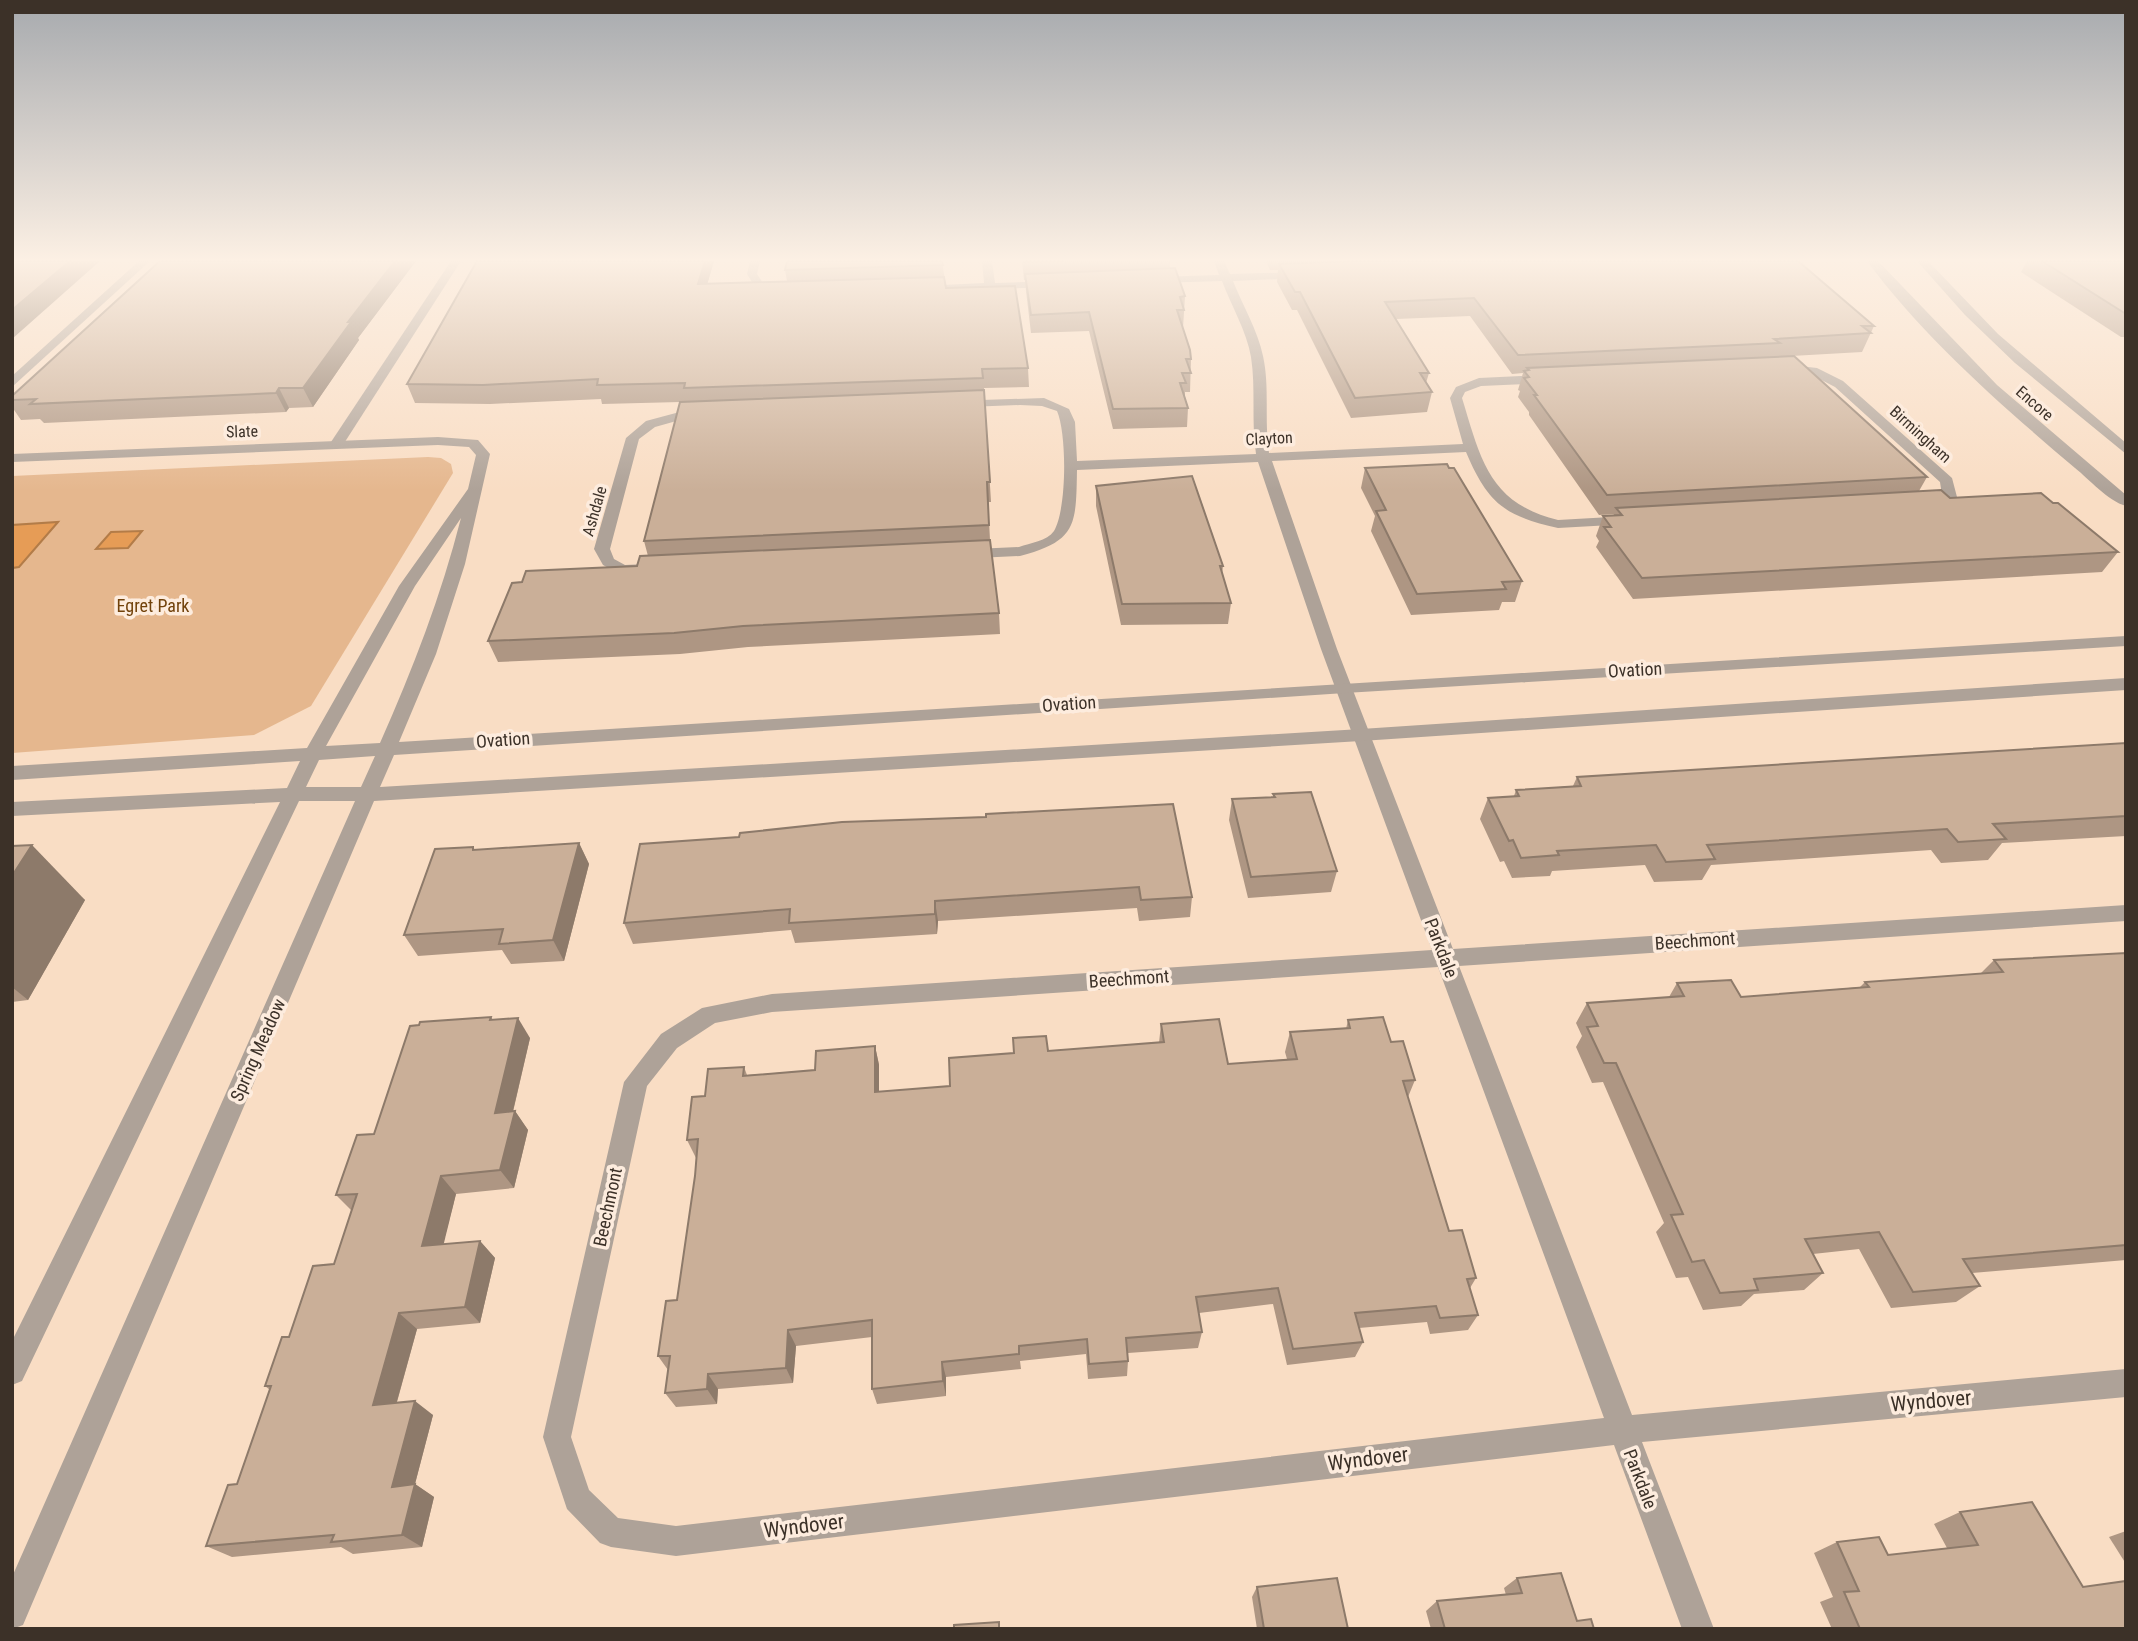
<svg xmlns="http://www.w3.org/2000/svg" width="2138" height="1641" font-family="'Roboto Condensed',sans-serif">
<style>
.green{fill:#e5b78e}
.water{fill:#e69c56;stroke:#b37c48;stroke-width:2}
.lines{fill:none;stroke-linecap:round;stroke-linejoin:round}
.minor{fill:#aea298;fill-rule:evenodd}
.tertiary{fill:#aea298;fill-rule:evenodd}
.wall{fill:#ae9683}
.shaded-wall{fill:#8d7a6a}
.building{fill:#caaf98;stroke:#8d7a6a;stroke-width:2}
.labels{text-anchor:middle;stroke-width:7;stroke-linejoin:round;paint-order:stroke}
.far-street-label{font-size:16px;fill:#3c3128;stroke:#fdecde}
.park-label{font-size:18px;fill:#72420b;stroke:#fdecde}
.street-label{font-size:18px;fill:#3c3128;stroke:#fdecde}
.near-street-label{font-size:21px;fill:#3c3128;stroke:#fdecde}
</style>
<rect width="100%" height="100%" fill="#f9ddc4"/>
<path class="green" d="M428,457L441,458L451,464L453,473L311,706L254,735L12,753V476Z"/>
<g class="water">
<path d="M58,522L19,567L12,568V525Z"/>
<path d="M142,531L128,548L96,549L111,532Z"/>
</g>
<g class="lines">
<g class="minor">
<path d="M139,261H150L12,387V376Z"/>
<path d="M451,261H461L341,448H331L329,445Z"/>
<path d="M750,261H760L757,274L763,283L783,291V295L755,287L747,274Z"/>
<path d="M982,261H992L995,283L1052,281L1058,284L1052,287L921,292L915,289L921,286L984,283Z"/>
<path d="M1214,261H1224L1230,274L1304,272L1309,275L1304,278L1233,281C1242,304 1258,331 1263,356C1270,388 1264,420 1269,453L1463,444L1450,398L1456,387L1479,378L1782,364L1817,368L1843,381L1952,478L1957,497L1955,500L1929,507L1558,528C1505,516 1488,504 1466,452L1272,461L1337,649L1453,949L2126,905V921L1459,966L1632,1415L2126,1369V1397L1642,1442L1714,1629H1682L1614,1445L676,1556L611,1547L600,1543L567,1509L543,1437L624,1082L661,1034L702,1008L772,994L1432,950L1321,649L1258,462L1077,470C1076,525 1077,541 1020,556L622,575L603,565L594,549L626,438L646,421L687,410L1044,398L1069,409L1075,422L1077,461L1256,454C1251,421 1256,389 1251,357C1247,332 1231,305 1222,281L1155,283L1149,280L1155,277L1219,275ZM1782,372L1810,374L1835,387L1940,482L1942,495L1928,499L1558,520C1489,503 1481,460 1462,398L1465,392L1481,386ZM1020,405L1042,406L1057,411C1067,434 1067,509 1054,531C1047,541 1030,543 1019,547L625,565L614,559L610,549L639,439L655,427L687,418ZM1438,967L1604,1418L676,1526L618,1518L589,1490L571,1437L647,1086L677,1048L715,1023L772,1012Z"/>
</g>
<g class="tertiary">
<path d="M1867,261H1878L1997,385L2126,495V506C2108,501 2089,479 2075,468C2003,407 1923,337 1867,261Z"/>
<path d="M1917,261H1928L1998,334L2126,443V454L2015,363L1965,315Z"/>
<path d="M438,437L478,440L490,454L465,564L436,654L399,742L2126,636V646L1345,693L394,755L380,787L1361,729L2126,678V690L1361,741L374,801L23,1625L12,1629V1577L355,801H299L22,1381L12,1385V1341L280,802L12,816V802L287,788L300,761L12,780V766L307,748L399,586L468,489L476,455L469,447L438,445L12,462V454ZM461,518C441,596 413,669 380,743L326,746L415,586ZM375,756L361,787H306L319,760Z"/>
</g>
</g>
<g class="wall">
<path d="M160,261H416L358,338L359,340L313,407L289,408L286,412L44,423L40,419L21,420L12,407V396Z"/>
<path d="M477,261H714L707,284L787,281L785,270L942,261L946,288L1028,368L1029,387L984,388L991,502H988L990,540L999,613L1000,634L748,647L680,654L498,662L488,641L522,582L637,566L648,556L644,541L680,402L602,404L601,399L490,404L415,403L407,384Z"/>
<path d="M1022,261H1170V268L1185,296L1183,328L1191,359L1190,392H1185V397L1188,408L1187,427L1113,429L1089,331L1031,333L1026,291L1025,280H1024Z"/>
<path d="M1266,261H1798L1874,326L1862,352L1773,357L1927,477L1919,491L1950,498L2053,503L2118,552L2102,572L1633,599L1596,547L1599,541L1596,536L1603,516H1613L1614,514L1599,515L1529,415V412L1518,397L1520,391L1518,390L1523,373L1512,374L1470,316L1396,319L1429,373L1426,383L1432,392L1427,412L1351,418L1297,310H1292L1277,282L1278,270H1270Z"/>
<path d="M2027,261H2126V337H2121L2021,272Z"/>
<path d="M1365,468L1522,581L1515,602H1502L1499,610L1411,615L1371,531L1375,516L1361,488Z"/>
<path d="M1096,486L1223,566L1222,574L1231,603L1228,624L1121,625L1096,506Z"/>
<path d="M2126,743V836L2002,843L1988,860L1941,863L1931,850L1711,865L1702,880L1654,882L1645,865L1552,871L1550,876L1512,878L1504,861L1500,862L1480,819L1488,798L1514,796L1516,790L1573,786L1577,777Z"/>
<path d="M1273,794L1337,871L1331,892L1248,898L1229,820L1232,799L1273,797Z"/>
<path d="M842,822L1192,897L1190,917L1139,921L1137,908L938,921L937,934L795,943L791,930L633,944L624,923L739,837Z"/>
<path d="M579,843L589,864L564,961L511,964L502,950L418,956L404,935L473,847L475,850Z"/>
<path d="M12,846L85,900L28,1000L12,1002Z"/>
<path d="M2126,953V1260L1972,1273L1980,1286L1956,1302L1891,1308L1859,1249L1813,1254L1823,1273L1804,1290L1754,1294L1741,1306L1703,1310L1688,1277L1676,1278L1656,1232L1664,1223L1603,1082L1592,1083L1576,1047L1582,1036L1576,1023L1587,1003L1669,997L1677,983L1741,997L1860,987L1865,982L1980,974L1994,960Z"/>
<path d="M491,1017L493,1020L530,1038L513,1112L515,1111L528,1130L514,1188L456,1194L443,1244L480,1241L495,1258L480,1323L417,1329L397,1402L433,1415L415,1484L434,1497L422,1547L353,1554L341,1547L232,1557L206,1546L237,1484L270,1390L265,1386L289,1337L334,1264L352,1211L336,1195L374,1134Z"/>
<path d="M1348,1020L1391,1042L1415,1080L1408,1097L1449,1231L1476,1278L1470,1288L1478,1315L1468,1330L1430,1334L1427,1322L1359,1328L1363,1342L1355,1357L1287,1365L1273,1304L1199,1313L1202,1332L1198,1348L1128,1353V1361L1127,1376L1088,1379L1086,1354L1020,1361L1021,1369L946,1377V1396L877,1404L872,1389V1337L796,1346L793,1383L718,1389L717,1404L676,1407L665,1393L668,1370L658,1356L677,1300L695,1176L696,1158L687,1140L744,1067L747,1075L815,1070L875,1046L879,1065V1092L950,1086L1048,1051L1159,1043L1161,1024L1228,1064L1287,1059L1285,1052L1290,1032L1346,1029Z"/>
<path d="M1960,1512L2083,1587L2126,1629H1832L1820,1602L1833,1597L1814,1553L1837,1542L1888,1555L1947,1548L1934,1524Z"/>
<path d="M2126,1531V1564L2109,1537Z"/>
<path d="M1517,1578L1577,1621L1594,1629H1431L1426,1611L1437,1601L1506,1595L1504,1588Z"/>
<path d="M1257,1587L1348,1629H1257L1252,1597Z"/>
</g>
<g class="shaded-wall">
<path d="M70,261H100L12,339V310Z"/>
<path d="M395,261H416L358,338L359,340L313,407L303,388L348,322Z"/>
<path d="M705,261H714L702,302L698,284Z"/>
<path d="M279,388L289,408L286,412L276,393Z"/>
<path d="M579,843L589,864L564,961L553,940Z"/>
<path d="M32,845L85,900L28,1000L12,987V876Z"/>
<path d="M935,901L938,921L937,934L935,914Z"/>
<path d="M518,1018L530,1038L508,1132L495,1113Z"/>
<path d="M875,1046L879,1065V1111L875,1092Z"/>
<path d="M515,1111L528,1130L514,1188L500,1170Z"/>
<path d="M441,1176L456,1194L439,1263L422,1246Z"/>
<path d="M480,1241L495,1258L480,1323L465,1307Z"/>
<path d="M399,1313L417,1329L392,1419L373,1405Z"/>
<path d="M788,1330L796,1346L793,1383L786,1368Z"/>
<path d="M942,1362L946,1377V1396L943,1381Z"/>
<path d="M708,1374L718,1389L717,1404L707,1389Z"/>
<path d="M415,1401L433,1415L411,1499L392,1487Z"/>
<path d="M415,1484L434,1497L422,1547L402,1535Z"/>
</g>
<g class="building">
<path d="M12,261H70L12,310Z"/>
<path d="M160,261H395L348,322H351L303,388H279L276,393L30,404L36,399L12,400V396Z"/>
<path d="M477,261H705L698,284L944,277L946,288L1015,286L1028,368L982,369L983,378L684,388L685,383L597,385L598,379L483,385L407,384Z"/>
<path d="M787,261H942L943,265L785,270Z"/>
<path d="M1024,261H1063L1024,262Z"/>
<path d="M1358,261H1798L1874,326H1862L1871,333L1774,339L1780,343L1518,355L1474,298L1385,302L1429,373H1420L1432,392L1355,398L1300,292H1295L1279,264Z"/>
<path d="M2042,261H2126V314Z"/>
<path d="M1175,268L1185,296L1180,297L1184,310H1177L1190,350L1191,359H1186L1191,373H1182L1186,383H1180L1188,408L1113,409L1089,312L1031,315L1025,274Z"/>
<path d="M1794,356L1927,477L1607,495L1534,395H1537L1524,378L1529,377L1524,371L1529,370L1527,368Z"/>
<path d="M984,390L990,482H987L989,525L644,541L680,402Z"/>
<path d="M1447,464L1449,468H1454L1522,581L1502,582L1506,589L1417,594L1376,511L1386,510L1365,468Z"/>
<path d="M1192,476L1223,566H1220L1231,603L1122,604L1096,486Z"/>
<path d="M1941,490L1950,498L2041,493L2053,503H2058L2118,552L1642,578L1604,527H1611L1603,516L1622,515L1616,508Z"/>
<path d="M990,540L999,613L743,626L674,633L488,641L512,583L522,582L526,571L637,566L640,556Z"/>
<path d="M2126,743V816L1993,824L2006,839L1958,842L1947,829L1707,845L1715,859L1666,862L1656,845L1557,851L1559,855L1521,858L1513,840L1509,841L1488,798L1519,796L1516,790L1581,786L1577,777Z"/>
<path d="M1311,792L1337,871L1251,877L1232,799L1275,797L1273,794Z"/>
<path d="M1173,804L1192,897L1141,900L1139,887L935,901V914L789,923L790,909L624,923L640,844L739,837L740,833L842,822L986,817V814Z"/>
<path d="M579,843L553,940L499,944L503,929L404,935L435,849L473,847V850Z"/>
<path d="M32,845L12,876V846Z"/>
<path d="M2126,953V1245L1963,1259L1980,1286L1913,1292L1879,1232L1805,1239L1823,1273L1754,1279L1758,1290L1720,1293L1704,1260L1692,1262L1671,1215L1683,1214L1616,1063H1604L1587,1027L1598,1026L1587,1003L1684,996L1677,983L1731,980L1741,997L1869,987L1865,982L2003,972L1994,960Z"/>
<path d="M491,1017L490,1020L518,1018L495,1113L515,1111L500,1170L441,1176L422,1246L480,1241L465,1307L399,1313L373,1405L415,1401L392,1487L415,1484L402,1535L331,1542L334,1535L206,1546L228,1485L237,1484L271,1386H265L282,1337H289L313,1266L334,1264L357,1194L336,1195L357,1135L374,1134L410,1026L419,1025L420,1022Z"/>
<path d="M1383,1017L1391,1042L1403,1041L1415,1080L1403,1081L1449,1231L1462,1230L1476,1278L1467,1279L1478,1315L1440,1318L1436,1306L1355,1313L1363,1342L1293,1349L1278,1288L1196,1297L1202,1332L1126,1338L1128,1361L1089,1364L1087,1339L1019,1346V1354L942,1362L943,1381L872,1389V1320L788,1330L786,1368L708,1374L707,1389L665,1393L670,1356H658L666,1301L677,1300L695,1176L698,1139L687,1140L692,1097L705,1096L708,1069L744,1067L743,1076L815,1070L816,1051L875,1046V1092L950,1086L949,1058L1014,1053L1013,1038L1046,1036L1048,1051L1164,1042L1161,1024L1219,1019L1228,1064L1297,1059L1290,1032L1350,1028L1348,1020Z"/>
<path d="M2032,1502L2083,1587L2126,1581V1629H1860L1844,1592L1859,1591L1837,1542L1879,1537L1888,1555L1978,1545L1960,1512Z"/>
<path d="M1561,1573L1577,1621L1591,1619L1594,1629H1445L1437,1601L1522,1593L1517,1578Z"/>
<path d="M1337,1578L1348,1629H1264L1257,1587Z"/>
<path d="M999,1622V1629H954V1625Z"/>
</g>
<linearGradient id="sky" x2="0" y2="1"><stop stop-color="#a7aaae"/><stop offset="0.53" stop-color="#fcf0e4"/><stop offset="1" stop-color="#fcf0e4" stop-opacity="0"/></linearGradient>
<rect width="2138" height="491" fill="url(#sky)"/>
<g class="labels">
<g class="far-street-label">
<text transform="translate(2035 403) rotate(41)" y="6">Encore</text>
<text transform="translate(242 431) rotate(-2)" y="6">Slate</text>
<text transform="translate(1921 434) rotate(42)" y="6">Birmingham</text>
<text transform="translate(1269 438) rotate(-3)" y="6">Clayton</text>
<text transform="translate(594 511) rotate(-74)" y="6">Ashdale</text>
</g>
<g class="park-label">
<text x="153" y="612">Egret Park</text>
</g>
<g class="street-label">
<text transform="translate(1635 670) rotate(-3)" y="6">Ovation</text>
<text transform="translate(1069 704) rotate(-4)" y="6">Ovation</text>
<text transform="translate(503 740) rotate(-4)" y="6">Ovation</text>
<text transform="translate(1695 941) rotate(-4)" y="6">Beechmont</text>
<text transform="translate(1441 948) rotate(69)" y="6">Parkdale</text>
<text transform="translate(1129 979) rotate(-4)" y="6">Beechmont</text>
<text transform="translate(258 1050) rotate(-66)" y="6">Spring Meadow</text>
<text transform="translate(608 1207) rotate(-78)" y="6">Beechmont</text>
<text transform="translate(1640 1479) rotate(69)" y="6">Parkdale</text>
</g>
<g class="near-street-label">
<text transform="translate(1931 1401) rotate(-5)" y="7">Wyndover</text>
<text transform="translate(1368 1459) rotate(-7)" y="7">Wyndover</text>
<text transform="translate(804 1526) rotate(-7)" y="7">Wyndover</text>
</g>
</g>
<rect width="2138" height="1641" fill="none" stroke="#3c3128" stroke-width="28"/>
</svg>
